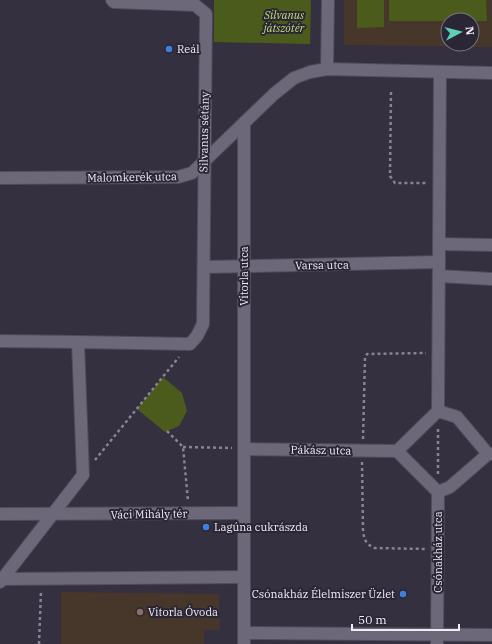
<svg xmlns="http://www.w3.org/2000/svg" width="492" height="644" font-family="'IBM Plex Serif',serif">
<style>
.education{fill:#46372a;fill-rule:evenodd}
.green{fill:#4b5b1b}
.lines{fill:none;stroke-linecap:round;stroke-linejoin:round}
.minor-casing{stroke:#4f4b58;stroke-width:14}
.path{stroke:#878491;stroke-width:2.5;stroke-dasharray:3 3;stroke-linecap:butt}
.minor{stroke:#6c6879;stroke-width:12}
.shop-dot{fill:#3f7fe0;stroke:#2a2635;stroke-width:1.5}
.education-dot{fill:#8d6e63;stroke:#2a2635;stroke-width:1.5}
.labels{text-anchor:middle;stroke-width:4;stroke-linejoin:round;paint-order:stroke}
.park-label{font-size:11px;font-style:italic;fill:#c1dd7a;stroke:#2a2635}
.poi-label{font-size:11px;fill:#efecf6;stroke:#2a2635;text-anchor:start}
.street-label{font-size:11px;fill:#efecf6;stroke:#2a2635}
</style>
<rect width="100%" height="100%" fill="#34303f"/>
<g class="education">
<path d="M344,0H492V47L344,45ZM448,20H472V44H448Z"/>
<path d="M61,592L219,594L220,630H204V644H61Z"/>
</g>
<g class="green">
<path d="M214,0H311L310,44L214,42Z"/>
<path d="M357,0H384V27L357,28Z"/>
<path d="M389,0H486L487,21H389Z"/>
<path d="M163,377L182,393L187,411L179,426L165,432L137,409Z"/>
</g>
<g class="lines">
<defs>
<g id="minor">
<path d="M327,69L328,0"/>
<path d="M244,123V644"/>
<path d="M0,178L178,177L192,173L274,94L294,78L310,72L327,69L492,73"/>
<path d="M439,244L492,245"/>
<path d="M204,267L439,262"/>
<path d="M439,276L492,279"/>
<path d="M0,341L78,342"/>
<path d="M438,411L440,72"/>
<path d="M244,449L397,451L438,492L450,487L488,454H492"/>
<path d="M397,451L438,411L457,417L488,454"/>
<path d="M0,514L244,513"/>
<path d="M3,579L244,577"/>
<path d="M0,582L83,475L78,342L190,344L197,336L203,324L206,14L195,5L114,2L112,0"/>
<path d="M244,633L492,635"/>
<path d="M437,643L438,492"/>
</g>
</defs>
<use href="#minor" class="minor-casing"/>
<g class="path">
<path d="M391,92L390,176L395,183H428"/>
<path d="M438,429V474"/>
<path d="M167,431L183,447L188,501"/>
<path d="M363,439L365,358L367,354L426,353"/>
<path d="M183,447L232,448"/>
<path d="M95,460L179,357"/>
<path d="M362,462L363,530C364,539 365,543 374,548L426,549"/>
<path d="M39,644L41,591"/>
</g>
<use href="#minor" class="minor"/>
</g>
<g class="shop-dot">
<circle cx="169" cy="49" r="4"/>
<circle cx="206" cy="527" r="4"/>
<circle cx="403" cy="594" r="4"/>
</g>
<circle class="education-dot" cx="140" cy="612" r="4"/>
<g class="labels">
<g class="park-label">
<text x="284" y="19">Silvanus<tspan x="284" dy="13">játszótér</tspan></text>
</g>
<g class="poi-label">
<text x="177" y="53">Reál</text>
<text x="214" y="531">Lagúna cukrászda</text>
<text x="395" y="598" text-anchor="end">Csónakház Élelmiszer Üzlet</text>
<text x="148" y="616">Vitorla Óvoda</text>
</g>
<g class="street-label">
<text transform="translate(204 132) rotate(-89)" y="4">Silvanus sétány</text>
<text transform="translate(132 177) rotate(-1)" y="4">Malomkerék utca</text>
<text transform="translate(322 265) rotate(-1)" y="4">Varsa utca</text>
<text transform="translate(244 276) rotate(-90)" y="4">Vitorla utca</text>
<text transform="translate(321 450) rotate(1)" y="4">Pákász utca</text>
<text transform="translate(149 514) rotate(-1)" y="4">Váci Mihály tér</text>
<text transform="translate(438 552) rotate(-90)" y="4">Csónakház utca</text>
</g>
</g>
<g transform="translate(460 32) rotate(83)"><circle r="19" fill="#2a2635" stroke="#797582"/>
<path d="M0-3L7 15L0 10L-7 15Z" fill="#5cceba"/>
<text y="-6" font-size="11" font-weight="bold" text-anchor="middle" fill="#efecf6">N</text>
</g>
<path d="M352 624v6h107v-6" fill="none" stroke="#efecf6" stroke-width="2"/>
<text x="358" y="624" font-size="12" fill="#efecf6" stroke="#2a2635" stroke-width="3" paint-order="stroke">50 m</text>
</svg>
